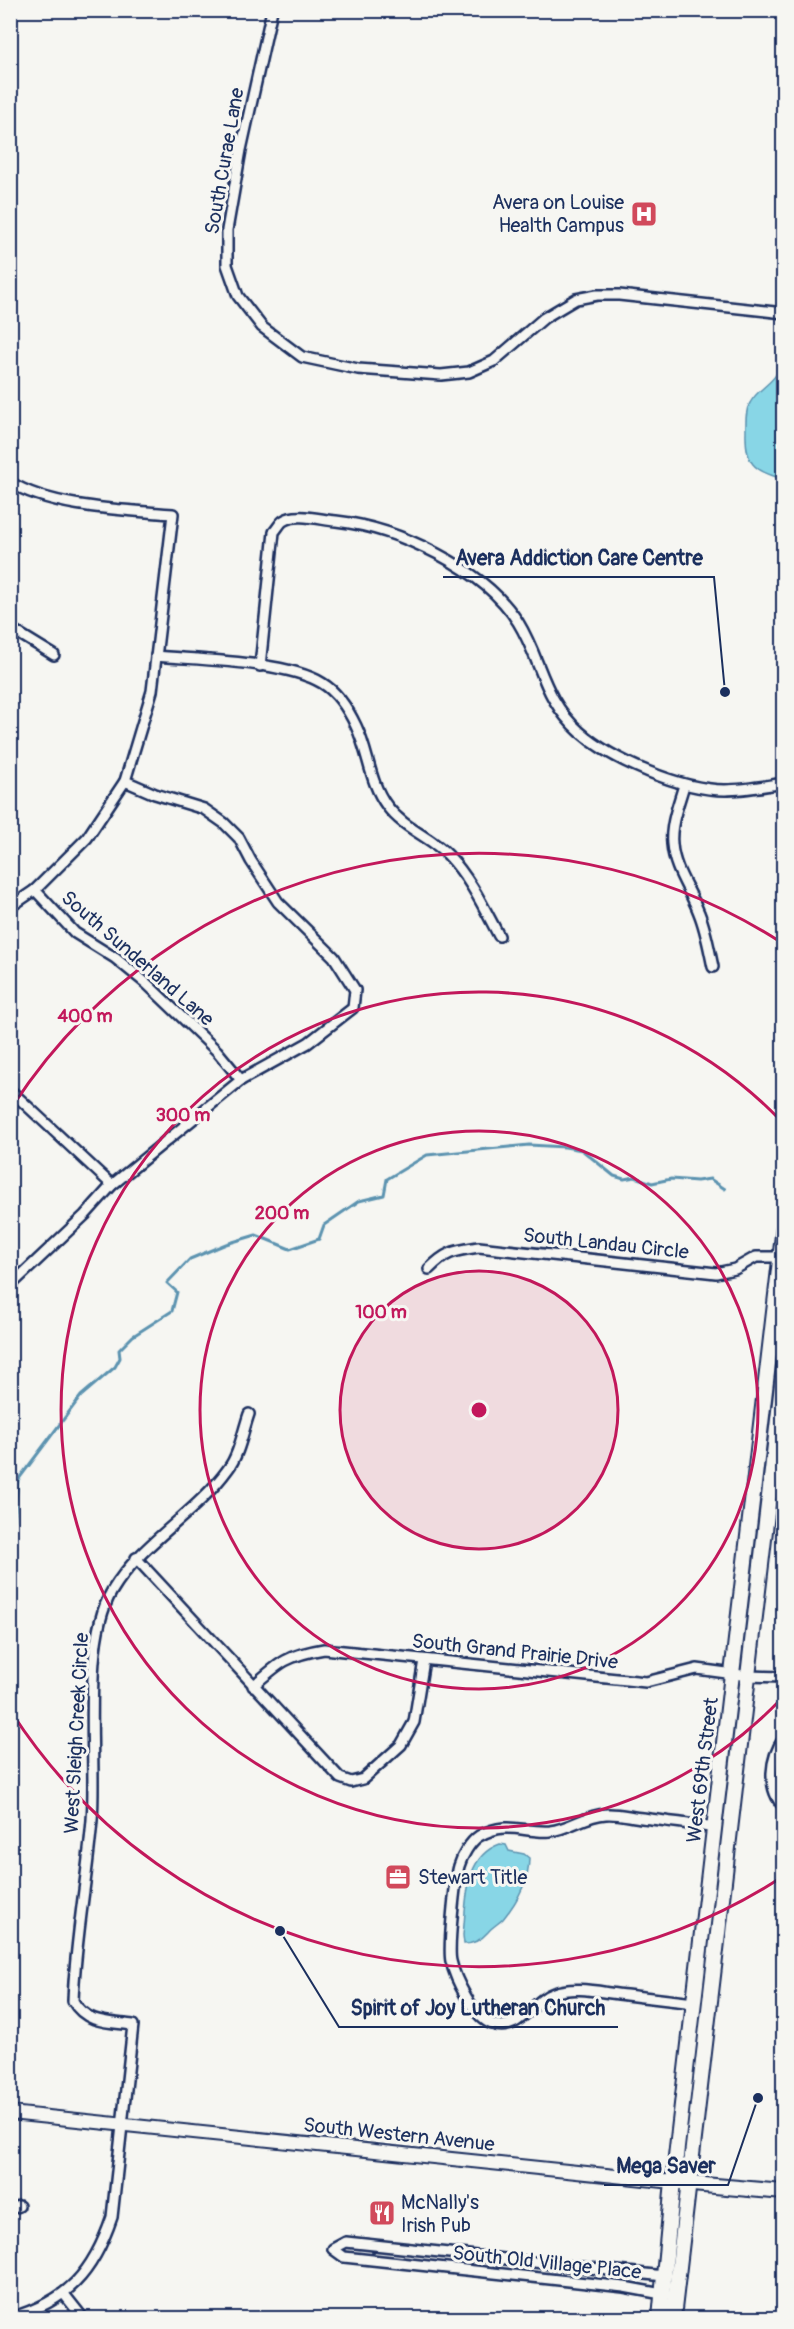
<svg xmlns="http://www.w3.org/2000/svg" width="794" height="2329" font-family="Pangolin,sans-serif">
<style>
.water{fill:#88d6e6;stroke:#5c93b0;stroke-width:1.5}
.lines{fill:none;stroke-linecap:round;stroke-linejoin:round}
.stream{stroke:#5c93b0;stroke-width:3}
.minor-casing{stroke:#1b2f5e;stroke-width:14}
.tertiary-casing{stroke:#1b2f5e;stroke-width:16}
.secondary-casing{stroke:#1b2f5e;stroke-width:18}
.minor{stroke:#f6f6f2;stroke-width:9}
.tertiary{stroke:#f6f6f2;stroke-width:12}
.secondary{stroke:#f6f6f2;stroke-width:14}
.ring{fill:none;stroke:#c2185b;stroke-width:3}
.labels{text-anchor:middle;stroke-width:6;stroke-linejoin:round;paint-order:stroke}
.street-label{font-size:20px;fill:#1b2f5e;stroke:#f6f6f2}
.poi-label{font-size:20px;fill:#1b2f5e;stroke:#f6f6f2;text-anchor:start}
.centre{fill:#c2185b;stroke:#f6f6f2;stroke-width:3}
.ring-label{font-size:18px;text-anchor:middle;font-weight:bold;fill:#c2185b;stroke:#f6f6f2;stroke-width:6;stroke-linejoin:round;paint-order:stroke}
.leader{fill:none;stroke:#1b2f5e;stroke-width:2}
.callout-dot{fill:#1b2f5e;stroke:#f6f6f2;stroke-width:2}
.callout-label{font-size:21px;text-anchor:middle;font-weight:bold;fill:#1b2f5e;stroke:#f6f6f2;stroke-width:6;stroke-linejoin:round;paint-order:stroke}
</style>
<rect width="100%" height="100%" fill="#f6f6f2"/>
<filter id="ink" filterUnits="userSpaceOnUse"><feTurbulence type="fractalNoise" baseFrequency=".0167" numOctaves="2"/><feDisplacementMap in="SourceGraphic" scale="12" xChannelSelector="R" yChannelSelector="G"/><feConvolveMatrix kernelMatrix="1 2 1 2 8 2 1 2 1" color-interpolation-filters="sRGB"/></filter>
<g filter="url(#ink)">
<g class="water">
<path d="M783,359L784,479H783C753,470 745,464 746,431C746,422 745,411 750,403C760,385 776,385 783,359Z"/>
<path d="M500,1844L506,1845L509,1851L524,1854L529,1858C529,1881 517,1902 503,1919C498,1924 492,1927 488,1932C482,1939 475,1944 464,1944L463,1935C467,1902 463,1857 500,1844Z"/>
</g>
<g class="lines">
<path class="stream" d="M10,1524L14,1520L18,1480L81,1396L115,1367L120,1358L119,1350L133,1336L172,1311L177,1292L167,1283L190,1259L226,1244L256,1235L290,1249L319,1239L324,1225L359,1201L384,1195L387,1179L427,1155L529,1145L565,1147L582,1150L614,1176L624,1179L635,1177L652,1183L671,1179L697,1181L710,1179L725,1189"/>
<defs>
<g id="minor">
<path d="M272,10L241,150L227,230V265L238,296L262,327L302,357L358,369L441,375L469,372L494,361L544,318L576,299L597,295H619L784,313"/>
<path d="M10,482C50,508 126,510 173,514L152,691L125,781L87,838L35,890L10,907"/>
<path d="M10,628L54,655"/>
<path d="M156,656C200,660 286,661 322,683C337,692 349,711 356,726C369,753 369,782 387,806C404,829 431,837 448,855C470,878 484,908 499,936"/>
<path d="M260,666L274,532C277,529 280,523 283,521C296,512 321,520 336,521C398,528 484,568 518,622C542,661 542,698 580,732C611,760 682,790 725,790C745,790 764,786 784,783"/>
<path d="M684,785C679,803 670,824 672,844C674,870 690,889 699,913C706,930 709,949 713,967"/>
<path d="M35,890L75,933L115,958L147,984L217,1051L241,1080"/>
<path d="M10,1090L112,1185"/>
<path d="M429,1269C447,1251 454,1251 479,1247L716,1273L735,1269L756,1257H784"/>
<path d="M10,1286L85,1215L112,1185L241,1080L308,1043L353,1008L355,990L334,957L278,902L251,861L239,838L224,823L204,809L155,794L125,781"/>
<path d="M136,1558L340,1778L351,1782L363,1779L401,1745L414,1722L424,1660"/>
<path d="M253,1686C280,1662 288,1655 324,1649L646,1682L697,1669L749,1676L784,1677"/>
<path d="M784,1738C770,1758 766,1788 784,1807"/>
<path d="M694,2003C671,2000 649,1998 626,1995C603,1993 576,1985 554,1993C532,2000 519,2034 492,2024C474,2018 455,1979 451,1961C448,1948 455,1880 459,1866C462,1856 470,1842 479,1836C508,1820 523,1833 550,1831C570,1829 585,1815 606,1814C618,1813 631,1817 642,1818C666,1821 691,1824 715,1828"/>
<path d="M10,2209L19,2206"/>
<path d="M64,2294L83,2318"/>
<path d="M662,2294L624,2287L344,2257L333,2249L346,2242L664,2276"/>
<path d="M10,2318C68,2301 93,2273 112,2217L133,2025C110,2022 86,2024 73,2001C75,1941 87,1881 92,1820C97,1759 81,1642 112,1591C141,1542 195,1515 228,1469C239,1455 243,1431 249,1414"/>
</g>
<path id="tertiary" d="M10,2113L673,2182"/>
<g id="secondary">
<path d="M681,2183L784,2192"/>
<path d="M660,2318L673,2182L784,1226"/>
<path d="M673,2318L784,1368"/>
</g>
</defs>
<use href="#minor" class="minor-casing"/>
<use href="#tertiary" class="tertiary-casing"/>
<use href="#secondary" class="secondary-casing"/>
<use href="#minor" class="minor"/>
<use href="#tertiary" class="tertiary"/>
<use href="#secondary" class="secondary"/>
</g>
</g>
<circle cx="479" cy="1410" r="139" fill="#c2185b" fill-opacity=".12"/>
<g class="ring">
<circle cx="479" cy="1410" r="139"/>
<circle cx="479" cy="1410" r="279"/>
<path d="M782 1698A418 418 0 1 1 782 1122"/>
<path d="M782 1877A557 557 0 0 1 12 1713M12 1107A557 557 0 0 1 782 943"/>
</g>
<defs>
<symbol id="hospital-square" viewBox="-11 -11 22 22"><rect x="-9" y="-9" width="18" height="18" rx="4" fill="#d1495b" stroke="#f6f6f2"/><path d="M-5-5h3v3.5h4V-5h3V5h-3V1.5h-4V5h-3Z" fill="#fff"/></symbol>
<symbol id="office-square" viewBox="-11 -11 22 22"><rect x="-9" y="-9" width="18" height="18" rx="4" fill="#d1495b" stroke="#f6f6f2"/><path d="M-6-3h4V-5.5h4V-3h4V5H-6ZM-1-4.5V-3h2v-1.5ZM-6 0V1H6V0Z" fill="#fff"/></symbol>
<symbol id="restaurant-square" viewBox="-11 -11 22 22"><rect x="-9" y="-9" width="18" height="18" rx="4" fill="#d1495b" stroke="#f6f6f2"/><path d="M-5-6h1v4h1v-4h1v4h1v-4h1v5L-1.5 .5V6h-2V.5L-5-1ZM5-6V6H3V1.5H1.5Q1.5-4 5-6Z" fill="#fff"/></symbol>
</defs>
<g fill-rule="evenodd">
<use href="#hospital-square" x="629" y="199" width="30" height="30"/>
<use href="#office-square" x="383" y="1862" width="30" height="30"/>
<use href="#restaurant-square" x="367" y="2198" width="30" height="30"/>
</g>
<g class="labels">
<g class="street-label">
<text transform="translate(224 161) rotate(-80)" y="7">South Curae Lane</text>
<text transform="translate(138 958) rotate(41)" y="7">South Sunderland Lane</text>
<text transform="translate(606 1243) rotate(6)" y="7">South Landau Circle</text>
<text transform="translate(515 1651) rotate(6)" y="7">South Grand Prairie Drive</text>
<text transform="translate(76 1733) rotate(-87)" y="7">West Sleigh Creek Circle</text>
<text transform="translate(702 1770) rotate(-83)" y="7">West 69th Street</text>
<text transform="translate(399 2134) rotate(6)" y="7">South Western Avenue</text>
<text transform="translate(547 2262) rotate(6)" y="7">South Old Village Place</text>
</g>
<g class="poi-label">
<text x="624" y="209" text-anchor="end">Avera on Louise<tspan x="624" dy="23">Health Campus</tspan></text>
<text x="418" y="1884">Stewart Title</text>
<text x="401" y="2209">McNally's<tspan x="401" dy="23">Irish Pub</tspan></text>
</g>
</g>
<circle cx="479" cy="1410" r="9" class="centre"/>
<g class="ring-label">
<text x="85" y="1022">400 m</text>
<text x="183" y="1121">300 m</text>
<text x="282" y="1219">200 m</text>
<text x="381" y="1318">100 m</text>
</g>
<path class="leader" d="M725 692L714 577H443M280 1931L339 2027H618M758 2098L728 2185H604"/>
<g class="callout-dot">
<circle cx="725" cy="692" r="6"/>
<circle cx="280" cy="1931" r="6"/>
<circle cx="758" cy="2098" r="6"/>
</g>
<g class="callout-label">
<text x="579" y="565">Avera Addiction Care Centre</text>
<text x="478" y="2015">Spirit of Joy Lutheran Church</text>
<text x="666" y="2173">Mega Saver</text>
</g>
<rect width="794" height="2329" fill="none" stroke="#f6f6f2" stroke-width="36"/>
<rect x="18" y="18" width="758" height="2293" fill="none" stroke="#1b2f5e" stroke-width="2" filter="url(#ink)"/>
</svg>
